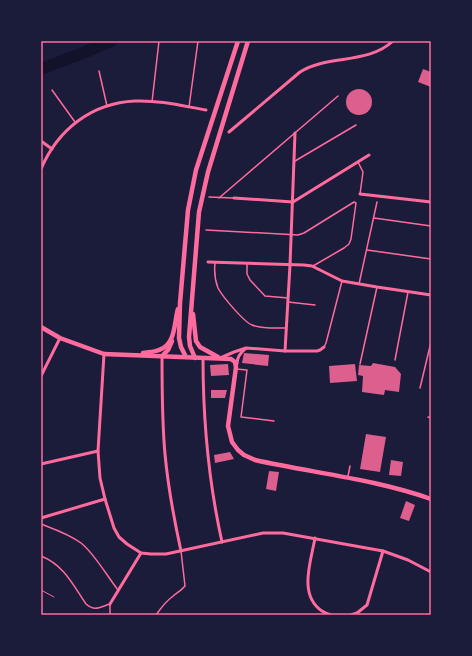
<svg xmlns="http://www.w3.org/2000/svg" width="472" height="656" font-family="Signika,sans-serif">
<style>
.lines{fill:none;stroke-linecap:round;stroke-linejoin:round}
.river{stroke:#12122b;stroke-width:12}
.building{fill:#dd5f8e}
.path{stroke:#ff6b9d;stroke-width:1}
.service{stroke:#ff6b9d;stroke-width:1.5}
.minor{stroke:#ff6b9d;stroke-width:3}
.secondary{stroke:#ff6b9d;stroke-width:4.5}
.neatline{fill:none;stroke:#ff6b9d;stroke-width:1.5}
</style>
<rect width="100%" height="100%" fill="#1b1b3a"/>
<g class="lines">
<path class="river" d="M41,69L83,53L111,41"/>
</g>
<g class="building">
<path d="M423,69L431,72V87L418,82Z"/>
<circle cx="359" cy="102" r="13"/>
<path d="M244,353L269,355L268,366L242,363Z"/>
<path d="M373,363L395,367L401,374L399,392L385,390L384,395L362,392L363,376L358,375L359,365L371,366Z"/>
<path d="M228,364L229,375L211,376L210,365Z"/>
<path d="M355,364L357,381L330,383L329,366Z"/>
<path d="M211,390H227L225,398H211Z"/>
<path d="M366,434L386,437L380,472L360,469Z"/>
<path d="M230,452L234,459L215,463L214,455Z"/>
<path d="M391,460L403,462L401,476L389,475Z"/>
<path d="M269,471L279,472L276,491L266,489Z"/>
<path d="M406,501L415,505L409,521L400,518Z"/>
</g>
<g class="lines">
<path class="path" d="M41,590L54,597"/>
<g class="service">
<path d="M99,71L107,106"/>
<path d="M52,90L75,122"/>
<path d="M152,102L159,41"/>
<path d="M189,107L198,41"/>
<path d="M295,161L356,125"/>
<path d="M358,162L363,172L360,194"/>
<path d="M209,197L233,198"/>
<path d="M219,198L338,96"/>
<path d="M374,218L431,226"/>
<path d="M206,230L298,235L304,233L354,202L356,203L351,239L349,244L344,248L313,266"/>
<path d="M367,250L431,259"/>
<path d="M215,263C214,272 215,280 218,288C222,296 244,322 252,325C262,329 275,328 286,328"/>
<path d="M247,263V274L250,280L265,296L288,298"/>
<path d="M359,284L377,202"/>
<path d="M288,302L315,305"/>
<path d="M324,347L326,343L342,281"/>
<path d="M395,360L408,292"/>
<path d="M360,364L377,287"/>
<path d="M236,369L247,370L241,417L274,421"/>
<path d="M420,388L431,342"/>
<path d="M428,417L431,418"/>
<path d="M348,476L350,466"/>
<path d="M41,524C54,529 69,534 81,543C94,553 107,576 118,590"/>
<path d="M41,556C64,565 73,585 86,604C95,612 100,607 110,604V613L111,615"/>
<path d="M156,615C161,608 165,602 172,597C176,593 181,591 185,586L181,551"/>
</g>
<g class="minor">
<path d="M229,132L300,72C329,54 367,65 393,41"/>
<path d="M41,141L52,149"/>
<path d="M41,169C58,129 92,103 135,101C159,100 183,106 206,110"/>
<path d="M360,194L431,202"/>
<path d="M234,198L293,202L369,155"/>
<path d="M208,262L304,265L312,266L342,281L377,287L431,295"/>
<path d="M285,351L290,265L295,133"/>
<path d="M104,354L98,451L100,478L105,499L114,528L119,537L127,544L141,553L151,554H166L263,533H283L383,551L408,560L431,572"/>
<path d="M162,356C162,389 162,422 165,454C168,487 174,519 181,551"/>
<path d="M203,358C203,422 208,479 222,542"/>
<path d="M220,358L234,352L246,348L285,351H317L320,350L324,347"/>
<path d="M237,364C237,358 240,353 245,349"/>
<path d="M41,376L60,338"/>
<path d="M41,464L98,451"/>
<path d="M41,518L105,499"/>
<path d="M315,538C311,561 298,595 322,611C325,613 328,614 331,615"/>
<path d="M110,604L141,553"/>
<path d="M351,615L357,613L367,605L383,551"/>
</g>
<g class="secondary">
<path d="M193,314L196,341L200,347L218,357"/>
<path d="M41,327L60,338L104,354L231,359L235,362L236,367L228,426L232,442L238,450L244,455L255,460C313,473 375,479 431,499"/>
<path d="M143,353C149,352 154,352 159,350C176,345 174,322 178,309"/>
<path d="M162,356L168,350L172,341"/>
<path d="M186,357L181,347L179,338L180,303L188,210L196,170L238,41"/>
<path d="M195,358L190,346L189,337L199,212L208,172L248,41"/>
</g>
</g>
<rect width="472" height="656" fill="none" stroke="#1b1b3a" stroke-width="84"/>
<rect x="42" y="42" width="388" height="572" class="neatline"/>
</svg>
